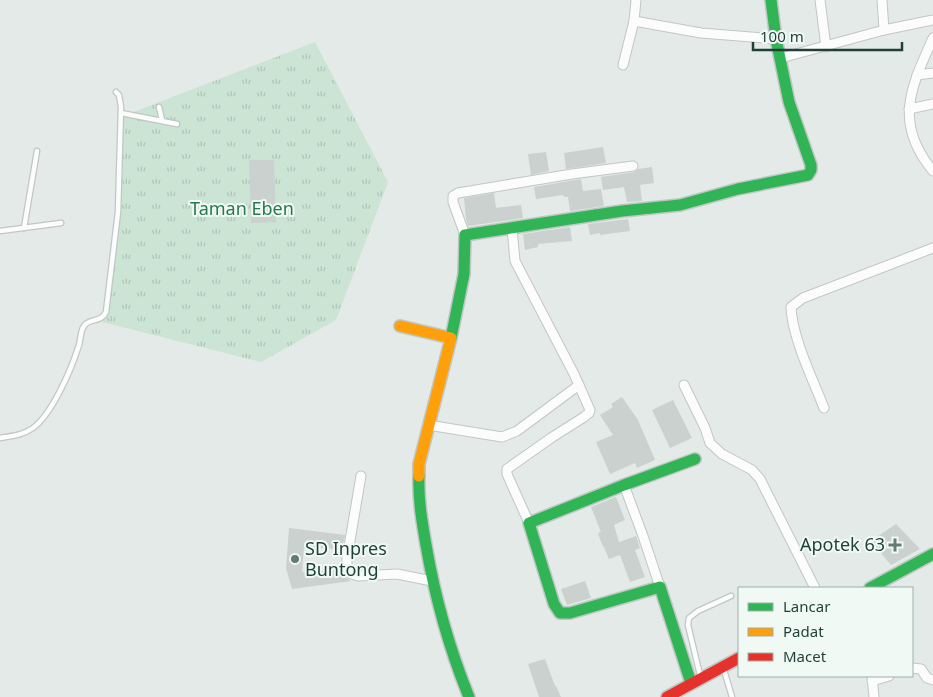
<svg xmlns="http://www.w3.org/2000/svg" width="933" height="697" font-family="'Noto Sans',sans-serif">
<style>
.park{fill:url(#park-tufts)}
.building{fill:#cad1cf}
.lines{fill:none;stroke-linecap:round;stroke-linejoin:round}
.lane-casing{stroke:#c1c7c4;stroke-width:7}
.street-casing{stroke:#c1c7c4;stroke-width:11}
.fast-casing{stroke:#bfc7c4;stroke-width:14}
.slow-casing{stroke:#bfc7c4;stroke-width:14}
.jam-casing{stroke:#bfc7c4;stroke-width:14}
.lane{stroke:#fbfcfb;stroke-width:4.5}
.street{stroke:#fbfcfb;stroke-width:9}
.fast{stroke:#30b455;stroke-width:11}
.slow{stroke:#ff9f0a;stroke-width:11}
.jam{stroke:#e5322d;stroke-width:11}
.poi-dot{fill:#647b75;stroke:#f1f9f5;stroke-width:2}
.labels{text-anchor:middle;stroke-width:4;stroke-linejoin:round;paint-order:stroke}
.park-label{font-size:18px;fill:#26794a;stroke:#f1f9f5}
.poi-label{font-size:18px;fill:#1f3f38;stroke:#f1f9f5;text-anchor:end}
</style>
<defs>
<pattern id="park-tufts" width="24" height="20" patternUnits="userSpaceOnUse" patternTransform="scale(1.25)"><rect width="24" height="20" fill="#cbe4d4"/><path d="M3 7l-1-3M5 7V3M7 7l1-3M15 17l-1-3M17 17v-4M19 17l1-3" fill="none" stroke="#aec5b7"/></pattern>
</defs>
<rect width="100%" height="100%" fill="#e4eae7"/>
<path class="park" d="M315,42L388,182L336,320L261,362L102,322L114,241L118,118Z"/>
<g class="building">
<path d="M603,147L606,163L566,169L564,153Z"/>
<path d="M546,152L549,171L531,175L528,154Z"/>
<path d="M249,160H274L276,222L251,223Z"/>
<path d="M652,167L654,183L640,185L642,201L627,202L624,187L603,190L601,177L634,172L638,169Z"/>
<path d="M581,179L583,191L601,189L604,206L570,211L568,197H564L563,195L536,199L534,187Z"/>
<path d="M494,193L496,208L521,205L523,218L468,226L466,219L464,198Z"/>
<path d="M628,219L630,231L600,235V233L590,235L588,224Z"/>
<path d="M570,227L572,241L538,244V247L525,250L523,234Z"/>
<path d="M622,397L638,420L655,460L637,468L635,463L610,474L596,442L613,435L600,415L613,407L611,404Z"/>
<path d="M673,400L692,438L670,448L652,410Z"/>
<path d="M616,497L625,520L614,525L619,542L636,536L640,548L635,550L645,577L630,582L620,555L609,559L603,545H602L598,533L601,532L591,507Z"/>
<path d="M896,524L920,549L891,565L871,541Z"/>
<path d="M289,528L345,535L342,550L304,546L302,572L341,568L344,576L351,581L292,589L286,568Z"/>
<path d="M585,581L591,598L567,605L561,589Z"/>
<path d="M545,659L555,686H556L561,697H539L528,664Z"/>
</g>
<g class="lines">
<defs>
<g id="lane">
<path d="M159,107L162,120"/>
<path d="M121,113L177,124"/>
<path d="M24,228L37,151"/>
<path d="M0,231L61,223"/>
<path d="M0,438C12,436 23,435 33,428C52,414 71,370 78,348C81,341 80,331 84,326C89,318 101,323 106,312L118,212L121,107L119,95L116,92"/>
<path d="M724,670L732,697"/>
<path d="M700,675L688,625L689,618L698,611L731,596"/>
</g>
<g id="street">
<path d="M636,0L634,21L701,33L776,39"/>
<path d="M820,0L826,47"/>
<path d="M882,0L884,30"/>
<path d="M933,38C911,87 893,123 933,171"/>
<path d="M781,58L884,30L933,20"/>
<path d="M623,65L634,21"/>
<path d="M917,75L933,73"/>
<path d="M909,109L933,104"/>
<path d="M512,228L515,261L574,374L590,410L589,413L584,417L551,438L507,469V474L529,523"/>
<path d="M465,235L453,202V196L458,193L572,174L633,166"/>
<path d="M684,385L705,428L710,443L722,454L752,470L760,479L815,588"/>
<path d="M824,408C813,380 792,337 791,307L803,298L933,248"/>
<path d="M428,425L502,437L517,431L579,385"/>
<path d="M361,476L347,558V570L349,573L358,576L397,574L432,581"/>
<path d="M624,485L643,536L660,587"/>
<path d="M912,668L921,669L927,678L933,680"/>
<path d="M872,676L874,697"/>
<path d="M872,681L889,676"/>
</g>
<g id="fast">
<path d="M451,338L464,274L465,235L622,211L680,205L738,189L808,175L811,170V165L789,102L776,39L771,0"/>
<path d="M419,476C418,499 422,522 426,545C435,597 449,648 469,697"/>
<path d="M870,588L933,554"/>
<path d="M691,683L660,587L570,613H560L554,604L529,523L624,485L695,459"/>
</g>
<path id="slow" d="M400,326L451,338L419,464V476"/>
<path id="jam" d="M667,697L739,658"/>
</defs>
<use href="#lane" class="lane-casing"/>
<use href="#street" class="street-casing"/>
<use href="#fast" class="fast-casing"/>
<use href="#slow" class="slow-casing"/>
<use href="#jam" class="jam-casing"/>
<use href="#lane" class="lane"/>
<use href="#street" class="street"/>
<use href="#fast" class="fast"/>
<use href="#slow" class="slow"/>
<use href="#jam" class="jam"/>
</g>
<g class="poi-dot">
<path d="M892.5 537.5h5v5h5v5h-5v5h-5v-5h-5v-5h5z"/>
<circle cx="295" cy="559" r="5"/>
</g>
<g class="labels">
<g class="park-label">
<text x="242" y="215">Taman Eben</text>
</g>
<g class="poi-label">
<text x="885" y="551">Apotek 63</text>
<text x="305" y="555" text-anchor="start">SD Inpres<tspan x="305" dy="21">Buntong</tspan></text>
</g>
</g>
<rect x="738" y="587" width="175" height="90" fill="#f1f9f5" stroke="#9dafa9"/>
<rect x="748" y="603" width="25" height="8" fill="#30b455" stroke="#9dafa9"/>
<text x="783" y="612" font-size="15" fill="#1f3f38">Lancar</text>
<rect x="748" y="628" width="25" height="8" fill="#ff9f0a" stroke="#9dafa9"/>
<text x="783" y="637" font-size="15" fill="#1f3f38">Padat</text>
<rect x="748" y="653" width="25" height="8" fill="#e5322d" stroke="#9dafa9"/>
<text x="783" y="662" font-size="15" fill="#1f3f38">Macet</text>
<path d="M753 42v8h149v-8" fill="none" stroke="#1f3f38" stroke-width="2.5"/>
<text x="760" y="42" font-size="15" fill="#1f3f38" stroke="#f1f9f5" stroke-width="4" paint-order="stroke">100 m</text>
</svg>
